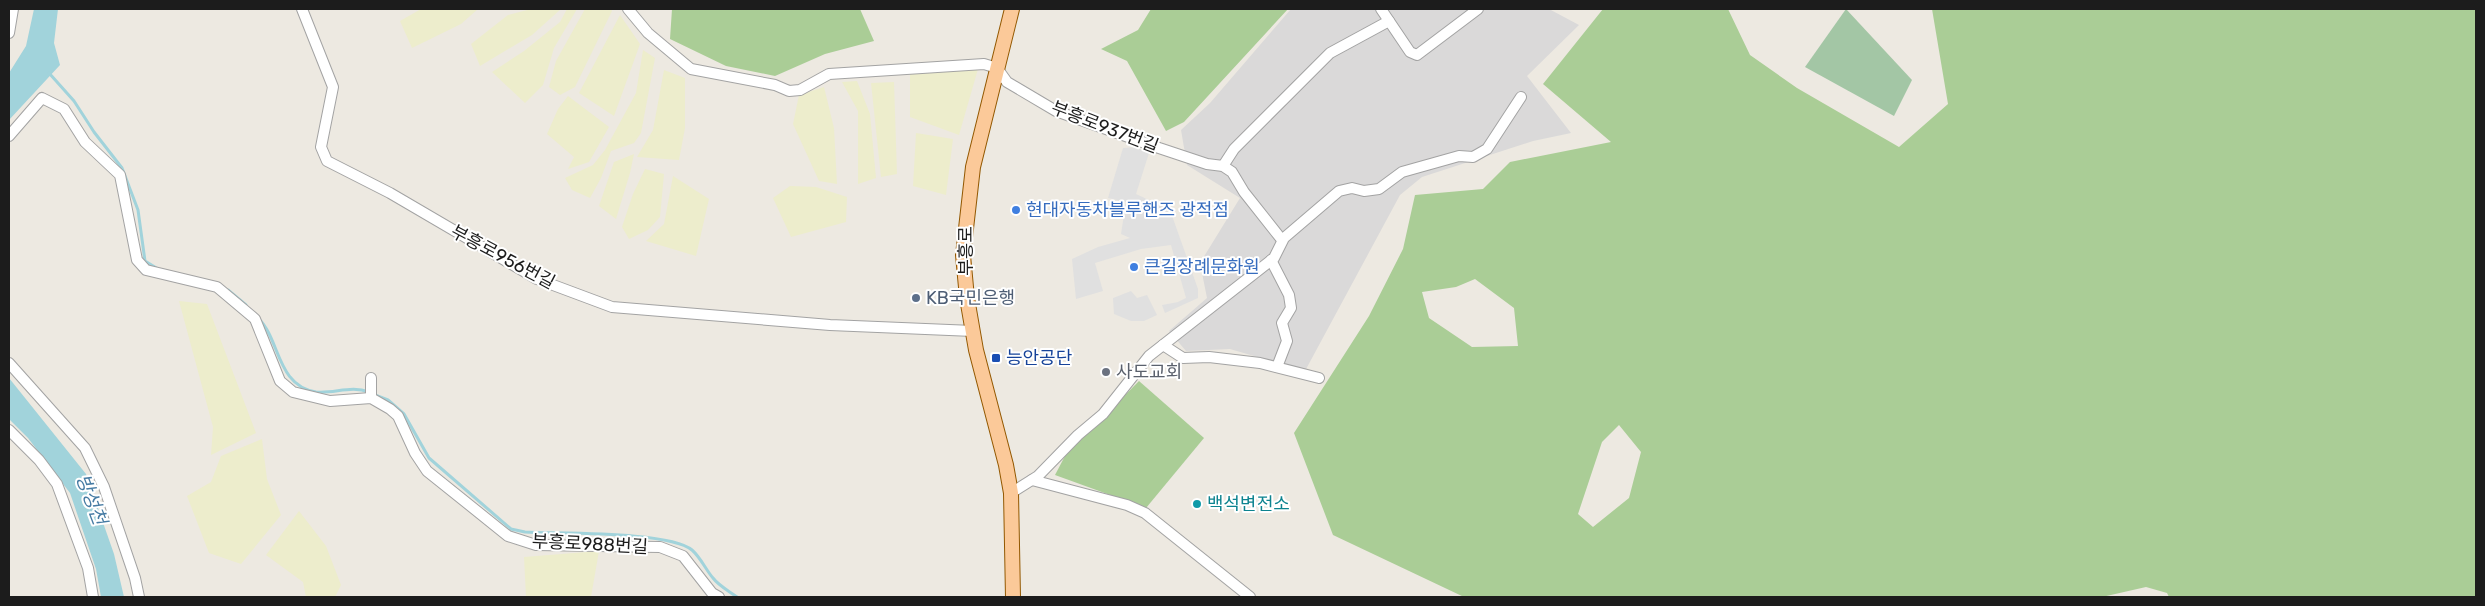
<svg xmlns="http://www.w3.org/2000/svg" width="2485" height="606" font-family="Rubik,'Noto Sans KR',sans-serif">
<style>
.residential{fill:#dad9d9}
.farmland{fill:#ededcc}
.forest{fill:#aacd96;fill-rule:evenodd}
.cemetery{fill:#a3c6a5}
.parking{fill:#e0e0e0}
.water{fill:#a1d3db}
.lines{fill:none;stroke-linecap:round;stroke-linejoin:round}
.stream{stroke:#a1d3db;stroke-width:3}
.minor-casing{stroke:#a3a3a3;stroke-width:12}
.major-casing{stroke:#935801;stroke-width:16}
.minor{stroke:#fff;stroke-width:10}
.major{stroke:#fbc999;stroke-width:14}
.shop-dot{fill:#3f7fe0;stroke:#fff;stroke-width:2}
.service-dot{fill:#5c6f8a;stroke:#fff;stroke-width:2}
.transit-dot{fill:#1a4fb4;stroke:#fff;stroke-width:2}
.worship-dot{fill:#6b7280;stroke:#fff;stroke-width:2}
.culture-dot{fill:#0f9aa8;stroke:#fff;stroke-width:2}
.labels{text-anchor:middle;stroke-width:4;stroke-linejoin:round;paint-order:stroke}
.street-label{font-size:18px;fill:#1c1c1c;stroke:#fff}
.shop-label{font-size:18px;fill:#366cbe;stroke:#fff;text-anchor:start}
.service-label{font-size:18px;fill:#4e5e75;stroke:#fff;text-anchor:start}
.transit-label{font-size:18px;fill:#164399;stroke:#fff;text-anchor:start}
.worship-label{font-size:18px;fill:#5b616d;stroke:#fff;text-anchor:start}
.culture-label{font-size:18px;fill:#0d838f;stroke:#fff;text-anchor:start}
.water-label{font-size:19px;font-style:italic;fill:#467ba3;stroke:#fff}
</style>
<rect width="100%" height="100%" fill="#ede9e1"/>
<path class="residential" d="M1291,9H1549L1579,25L1527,76L1571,133L1533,141L1422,177L1400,195L1305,371L1230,349L1186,351L1169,331L1207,298L1200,263L1240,198L1187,165L1181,130L1210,103Z"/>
<g class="farmland">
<path d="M421,9H478L461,24L412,48L400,21Z"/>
<path d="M531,9H561L532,35L480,66L471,44L508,15Z"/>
<path d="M567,9H577L554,48L543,85L525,103L492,72L524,51L560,22Z"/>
<path d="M585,9H611L612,11L575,87L560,95L549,87L556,61Z"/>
<path d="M620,15L640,44L614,116L579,93Z"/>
<path d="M643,50L655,58L641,133L634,143L611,151L601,178L590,198L572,190L565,178L593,165L605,150L636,93Z"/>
<path d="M978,69L959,135L910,117V72Z"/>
<path d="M664,70L685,78V128L679,160L637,157L653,130Z"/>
<path d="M857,81L870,114L876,178L858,184V111L842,82Z"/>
<path d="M894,82L897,174L881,177L871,83Z"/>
<path d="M824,87L834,128L837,184L819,181L793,124L799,95Z"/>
<path d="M568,96L609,127L589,162L568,169L574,157L547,134L558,109Z"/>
<path d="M916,133L953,139L946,195L913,186Z"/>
<path d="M634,154L630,173L616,219L599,206L614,162Z"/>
<path d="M645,169L664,174L660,217L648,230L629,239L622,227L633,194Z"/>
<path d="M673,176L709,199L696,256L646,241L664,224Z"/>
<path d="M790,186L816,187L847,197L846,222L791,237L773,198Z"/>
<path d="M179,301L207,304L256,433L211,455L213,427Z"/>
<path d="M262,439L267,479L281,515L241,564L209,553L187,496L211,482L221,456Z"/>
<path d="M299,511L326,546L341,585L335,597H306L303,582L266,555Z"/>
<path d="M599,551L591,597H526L524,557Z"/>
</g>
<g class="forest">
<path d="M672,9H860L874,41L825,54L775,76L726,66L670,39Z"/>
<path d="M1151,9H1288L1184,122L1166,131L1127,61L1101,49L1138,30Z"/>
<path d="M1603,9H1728L1750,55L1797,88L1899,147L1948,104L1932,9H2476V597H2169L2167,593L2146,587L2102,597H1464L1333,535L1294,433L1369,316L1403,249L1415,195L1483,189L1510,162L1611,142L1543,84ZM1475,279L1514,308L1518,346L1472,347L1429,318L1422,292L1456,287ZM1619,425L1641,452L1629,498L1593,527L1578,514L1602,442Z"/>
<path d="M1139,381L1204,438L1146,508L1055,475L1065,456Z"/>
</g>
<path class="cemetery" d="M1846,9L1912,80L1894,116L1805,67Z"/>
<g class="parking">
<path d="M1136,147L1149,153L1136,194L1170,210L1198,289V298L1165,313L1162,305L1178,302L1186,298L1171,245L1141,249L1095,263L1103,291L1076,299L1072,259L1098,247L1130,238L1121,234L1126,202L1108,198L1123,148Z"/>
<path d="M1131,291L1137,298L1147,295L1157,315L1144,321H1131L1114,314L1113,298Z"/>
</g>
<g class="water">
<path d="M34,9H58L54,43L60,65L9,120V73L26,46Z"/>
<path d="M9,378L86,474L114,554L124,597H101L96,569L70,493L28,438L9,419Z"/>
</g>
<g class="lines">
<g class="stream">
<path d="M49,73L74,101L94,132L122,168L138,210L145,261L158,269"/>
<path d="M228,290L246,305"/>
<path d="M259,319C280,340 277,386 316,392C334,394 351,385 369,392"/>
<path d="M375,395L388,400L404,414L429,458L511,529L525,532C559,534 670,531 692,550C701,558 706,570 713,578C719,586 729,591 737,597"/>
</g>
<defs>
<g id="minor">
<path d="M302,9L333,87L321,147L327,161L390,193L537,279L612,307L830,325L973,331"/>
<path d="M628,9L648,33L691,69L775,85L789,91L800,90L829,74L984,64L997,68L1007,82L1056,111L1159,148L1207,164L1223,166L1232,172L1244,192L1282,240"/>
<path d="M1381,9L1410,52L1417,55L1478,9"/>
<path d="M9,33L13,9"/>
<path d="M9,136L42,98L64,109L85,142L120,175L137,260L146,270L217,287L255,319L280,381L293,392L330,401L371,398L390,409L398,416L415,453L427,471L508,536L536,545L660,547L683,556L712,593L719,597"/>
<path d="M1223,166L1234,149L1330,53L1389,21"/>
<path d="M1271,260L1289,295L1291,308L1282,323L1287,341L1277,367"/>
<path d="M1163,345L1183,358L1209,357L1260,363L1319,378"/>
<path d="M9,363L85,448L104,487L135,578L139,597"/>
<path d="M371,398V378"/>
<path d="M9,430L39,460L57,484L88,568L93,597"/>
<path d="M1032,480L1127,505L1145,513L1250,597"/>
<path d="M1011,493L1038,476L1078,435L1103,414L1149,356L1274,258L1284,238L1339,191L1352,188L1364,191L1379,189L1402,172L1459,156L1473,157L1487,149L1521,97"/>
</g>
<path id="major" d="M1012,9L973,167L963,255L967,298L976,350L1006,465L1011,493L1013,597"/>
</defs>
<use href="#minor" class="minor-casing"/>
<use href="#major" class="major-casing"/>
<use href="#minor" class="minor"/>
<use href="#major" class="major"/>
</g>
<g class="shop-dot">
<circle cx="1016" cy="210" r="5"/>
<circle cx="1134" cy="267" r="5"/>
</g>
<circle class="service-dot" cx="916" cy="298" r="5"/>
<rect class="transit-dot" x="991" y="353" width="10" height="10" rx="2.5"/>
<circle class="worship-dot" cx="1106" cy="372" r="5"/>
<circle class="culture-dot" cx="1197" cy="504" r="5"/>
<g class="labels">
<g class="street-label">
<text transform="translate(1105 127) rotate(21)" y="6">부흥로937번길</text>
<text transform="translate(966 251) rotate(-90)" y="6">부흥로</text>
<text transform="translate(503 257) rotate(28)" y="6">부흥로956번길</text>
<text transform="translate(590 544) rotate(3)" y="6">부흥로988번길</text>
</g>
<g class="shop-label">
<text x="1026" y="216">현대자동차블루핸즈 광적점</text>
<text x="1144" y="273">큰길장례문화원</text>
</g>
<g class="service-label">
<text x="926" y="304">KB국민은행</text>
</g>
<g class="transit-label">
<text x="1006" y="364">능안공단</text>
</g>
<g class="worship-label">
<text x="1116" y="378">사도교회</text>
</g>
<g class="culture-label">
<text x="1207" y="510">백석변전소</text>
</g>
<g class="water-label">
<text transform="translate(92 499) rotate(69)" y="7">방성천</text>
</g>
</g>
<rect width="2485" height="606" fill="none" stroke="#1c1c1c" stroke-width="20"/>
</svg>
